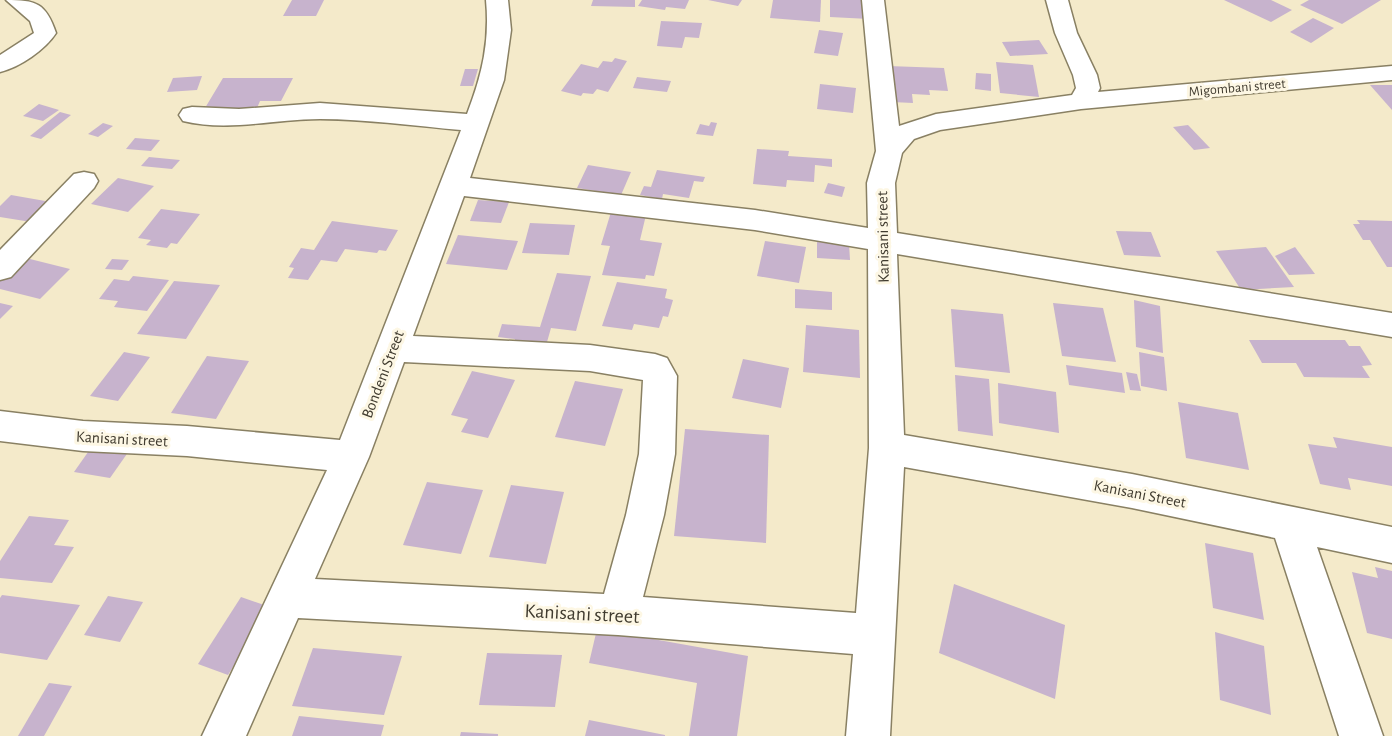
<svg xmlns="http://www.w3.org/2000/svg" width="1392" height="736" font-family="'Alegreya Sans',sans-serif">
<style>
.building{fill:#c7b3cd}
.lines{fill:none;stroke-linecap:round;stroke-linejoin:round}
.minor-casing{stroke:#898063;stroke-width:3}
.minor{fill:#fff;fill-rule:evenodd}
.labels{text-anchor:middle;stroke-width:6;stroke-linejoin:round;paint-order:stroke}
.far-street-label{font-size:14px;fill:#403b2f;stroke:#fdf7e4}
.street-label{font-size:16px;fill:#403b2f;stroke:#fdf7e4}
.near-street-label{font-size:20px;fill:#403b2f;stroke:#fdf7e4}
</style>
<rect width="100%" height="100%" fill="#f4eaca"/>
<g class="building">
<path d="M292,0H324L316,16H283Z"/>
<path d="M593,0H635V7L591,6Z"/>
<path d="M642,0H689L685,9L666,7L665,10L638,6Z"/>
<path d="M708,0H742L738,6Z"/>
<path d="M773,0H821L820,22L770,18Z"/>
<path d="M830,0H868L869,19L830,17Z"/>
<path d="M1224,0H1271L1292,10L1271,22Z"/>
<path d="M1309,0H1381L1342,24L1300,5Z"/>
<path d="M1313,18L1334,28L1311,43L1290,32Z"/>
<path d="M661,21L702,23L699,38L685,37L682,48L657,46Z"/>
<path d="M819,30L843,33L838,56L814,53Z"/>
<path d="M1039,40L1048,54L1010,56L1002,42Z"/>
<path d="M615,58L627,61L608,92L597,89L593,94L583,93L581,96L561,91L581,64L598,68L603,61L612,62Z"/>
<path d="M996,62L1033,65L1039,97L1000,93Z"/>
<path d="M888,66L944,68L948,91L929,90L930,95L912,94L913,103L892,102Z"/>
<path d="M465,69H478L473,86H460Z"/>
<path d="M976,73L991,74V91L975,89Z"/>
<path d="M202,76L197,90L167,92L173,78Z"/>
<path d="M637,77L671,81L667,92L633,88Z"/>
<path d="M223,78H293L281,101H260L257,108H205Z"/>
<path d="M820,84L856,88L853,113L817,109Z"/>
<path d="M1370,85H1392V110Z"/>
<path d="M39,104L59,110L43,121L23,116Z"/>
<path d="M60,112L71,115L41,139L30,136Z"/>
<path d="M711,122L717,123L713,136L696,134L700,124L709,126Z"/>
<path d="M103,123L113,126L98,137L88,134Z"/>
<path d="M1188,125L1210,148L1194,150L1173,127Z"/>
<path d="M135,138L160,140L151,151L126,149Z"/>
<path d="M757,149L789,151L788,156L832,159V167L815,165L814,182L787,180L786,187L753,184Z"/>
<path d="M149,157L180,160L172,169L141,166Z"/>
<path d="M588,165L631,172L621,195L577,188Z"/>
<path d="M657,170L705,177L703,182L694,181L689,198L663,194L662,199L640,195L644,186L651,187Z"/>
<path d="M118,178L154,186L128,212L91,204Z"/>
<path d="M828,183L845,187L842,197L824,193Z"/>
<path d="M11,195L51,202L31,222L0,217V206Z"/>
<path d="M478,200L509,202L501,223L470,221Z"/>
<path d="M161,209L200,214L177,244L171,243L167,248L146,245L151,240L138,238Z"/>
<path d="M611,212L646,215L640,240L662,243L654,276L646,275L645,279L602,275L610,246L601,245Z"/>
<path d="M1357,220L1392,221V267H1387L1370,240H1363L1353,224H1360Z"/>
<path d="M332,221L398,230L386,251L379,250L377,253L345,249L337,262L321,260L308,280L288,278L294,268L289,267L301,248L314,250Z"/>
<path d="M530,223L575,225L569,255L522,253Z"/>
<path d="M1116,231L1151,232L1161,257L1124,255Z"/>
<path d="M458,235L518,241L507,270L446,264Z"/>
<path d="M765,241L806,247L799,283L757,276Z"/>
<path d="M817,242L849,244L850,260L817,258Z"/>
<path d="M1266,247L1294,287L1241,290L1216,251Z"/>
<path d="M1295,247L1315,274L1289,275L1275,256Z"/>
<path d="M22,257L70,269L40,299L0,289V278Z"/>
<path d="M112,259L129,260L122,270L105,269Z"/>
<path d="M557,273L591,276L576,331L551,328L545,349L513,347L515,339L498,337L502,324L540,327Z"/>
<path d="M133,276L169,280L147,311L114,307L118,301L99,299L114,279L129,281Z"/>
<path d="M174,281L220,285L186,339L137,334Z"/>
<path d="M617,282L667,289L665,298L673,300L668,317L663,316L659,328L634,324L632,330L602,326Z"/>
<path d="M795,289L832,292V310L795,308Z"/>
<path d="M1134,300L1160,306L1163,353L1136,347Z"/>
<path d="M0,303L13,306L0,319Z"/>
<path d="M1053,303L1103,308L1116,362L1062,356Z"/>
<path d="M951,309L1003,314L1010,373L955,367Z"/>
<path d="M806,325L859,330L860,378L803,372Z"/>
<path d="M1249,340H1345L1349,346H1360L1372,365L1362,366L1370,378L1304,377L1296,363H1262Z"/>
<path d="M124,352L150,357L118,401L90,396Z"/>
<path d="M1139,352L1164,357L1167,391L1141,386Z"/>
<path d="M207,356L249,361L216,419L171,413Z"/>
<path d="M743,359L789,368L781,408L732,398Z"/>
<path d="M1066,365L1122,373L1125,393L1069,385Z"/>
<path d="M472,371L515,380L488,438L461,432L468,419L451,415Z"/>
<path d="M1126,372L1137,374L1141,391L1130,390Z"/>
<path d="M955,375L989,379L993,436L958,431Z"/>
<path d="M575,381L623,389L605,446L555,437Z"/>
<path d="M998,383L1056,392L1059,433L999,423Z"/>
<path d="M1178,402L1238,413L1249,470L1186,458Z"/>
<path d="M685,429L769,435L766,543L674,536Z"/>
<path d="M1333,437L1392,447V486L1348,478L1351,490L1320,484L1308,444L1337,448Z"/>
<path d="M93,445L129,451L110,478L74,472Z"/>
<path d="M427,482L483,490L461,554L403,545Z"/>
<path d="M511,485L564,492L546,564L489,557Z"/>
<path d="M29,516L69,520L54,545L74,547L52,583L0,578V561Z"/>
<path d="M1205,543L1253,553L1264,620L1213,608Z"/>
<path d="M1375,567L1392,571V639L1367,633L1352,572L1378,578Z"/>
<path d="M954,584L1065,625L1055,699L939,653Z"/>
<path d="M2,595L80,605L47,660L0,653V598Z"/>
<path d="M108,596L143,602L120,642L84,635Z"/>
<path d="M241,597L270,607L228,675L198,664Z"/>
<path d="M597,629L748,656L737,736H689L697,683L589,663Z"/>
<path d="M1215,632L1264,646L1271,715L1220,700Z"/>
<path d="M313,648L402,656L384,715L292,706Z"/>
<path d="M487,653L562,655L555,707L479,705Z"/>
<path d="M49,683L72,686L44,736H18Z"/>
<path d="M299,716L384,725L381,736H292Z"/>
<path d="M589,720L665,735V736H585Z"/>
<path d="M461,732L498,734V736H460Z"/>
</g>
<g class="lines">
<defs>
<g id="minor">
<path d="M6,0C36,0 46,3 56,33C45,50 20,67 0,72V55L34,33L30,21Z"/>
<path d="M486,0H508L511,30L504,80L470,178L755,210L868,228L867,183L876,151L862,0H884L899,126L936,114L1072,95L1076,88L1073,75L1055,33L1046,0H1068L1077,33L1097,75L1100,88L1098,92L1392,66V80L1081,109L940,130L914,139L902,153L895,183L897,233L1392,313V337L897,254L904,435L1132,474L1392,527V563L1317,547L1383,736H1339L1275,538L1132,508L904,467L890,736H846L853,654L618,635L298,618L246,736H202L327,470L187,456L83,451L0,441V411L83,421L187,426L340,440L461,130C414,126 366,119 320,119C275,119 228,132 183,121L179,115L183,109L192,107L239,109L320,103L467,114C482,75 490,42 486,0ZM464,196L755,230L868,249L869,448L856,613L643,597L664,515L675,454L677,376L667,358L655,354L590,345L413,336ZM404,362L590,371L643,380L639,454L626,515L604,594L315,579L369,457Z"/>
<path d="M84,172L94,174L98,181L94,188L11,277L0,280V250L74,174Z"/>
</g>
</defs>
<use href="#minor" class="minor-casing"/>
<use href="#minor" class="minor"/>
</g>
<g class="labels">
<g class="far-street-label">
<text transform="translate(1237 87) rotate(-5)" y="5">Migombani street</text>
</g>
<g class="street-label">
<text transform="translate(882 237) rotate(-91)" y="6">Kanisani street</text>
<text transform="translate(382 374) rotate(-69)" y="6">Bondeni Street</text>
<text transform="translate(122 438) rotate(3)" y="6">Kanisani street</text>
<text transform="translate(1140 493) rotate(11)" y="6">Kanisani Street</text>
</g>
<g class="near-street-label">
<text transform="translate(582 613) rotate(3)" y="7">Kanisani street</text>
</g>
</g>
</svg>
